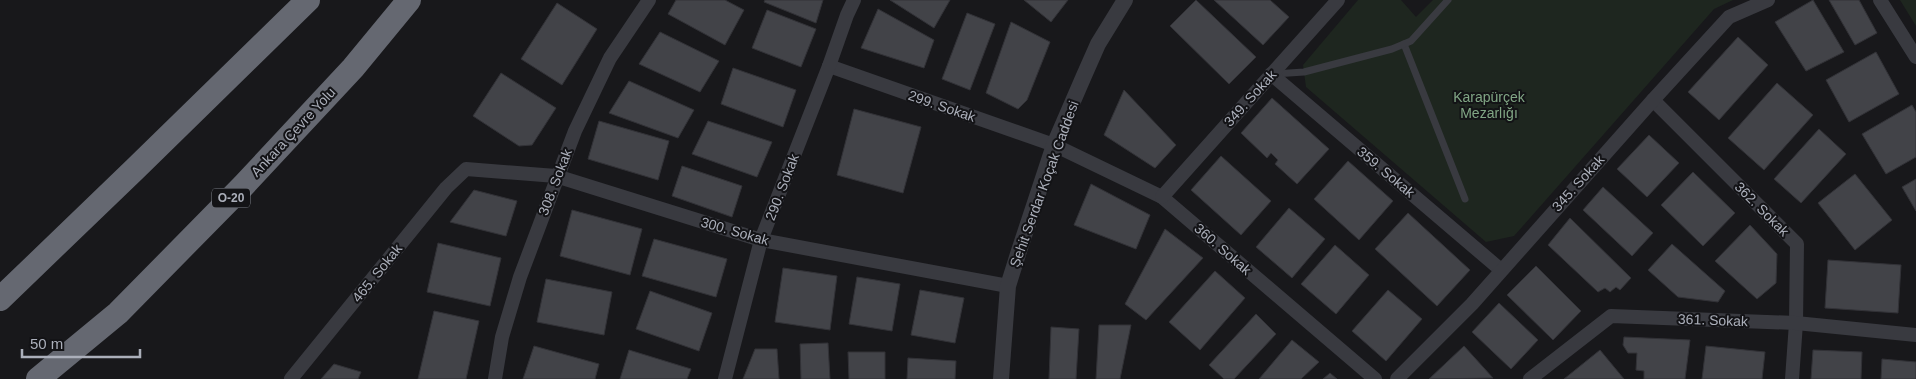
<svg xmlns="http://www.w3.org/2000/svg" width="1916" height="379" font-family="Helvetica,sans-serif">
<style>
.green{fill:#1e261f}
.building{fill:#424348;stroke:#323237}
.lines{fill:none;stroke-linecap:round;stroke-linejoin:round}
.service{stroke:#393a40;stroke-width:7}
.minor{stroke:#393a40;stroke-width:14}
.tertiary{stroke:#393a40;stroke-width:16}
.motorway{stroke:#656871;stroke-width:24}
.labels{text-anchor:middle;stroke-width:4;stroke-linejoin:round;paint-order:stroke}
.shield{fill:#131316;stroke:#7d8089;stroke-width:1}
.shield-label{font-size:12px;font-weight:bold;fill:#abafba}
.park-label{font-size:14px;fill:#81a685;stroke:#131316}
.street-label{font-size:14px;fill:#abafba;stroke:#131316}
</style>
<rect width="100%" height="100%" fill="#18181b"/>
<g class="green">
<path d="M1358,0H1401L1416,17L1433,0H1733L1714,9L1514,236L1486,242L1306,87L1303,65Z"/>
<path d="M1900,0H1916V26Z"/>
</g>
<g class="building">
<path d="M676,0H725L744,10L725,45L668,14Z"/>
<path d="M765,0H823L816,23L764,2Z"/>
<path d="M890,0H950L934,28Z"/>
<path d="M1024,0H1068L1051,22Z"/>
<path d="M1196,0L1256,57L1229,84L1170,26Z"/>
<path d="M1214,0H1270L1289,17L1263,45Z"/>
<path d="M1813,0L1844,52L1806,71L1775,22Z"/>
<path d="M1829,0H1859L1877,33L1855,45Z"/>
<path d="M557,3L597,29L562,85L521,59Z"/>
<path d="M878,9L934,40L924,68L861,48Z"/>
<path d="M767,10L816,29L801,67L752,48Z"/>
<path d="M967,13L995,24L970,90L942,79Z"/>
<path d="M1011,22L1050,42L1027,100L1018,109L986,93Z"/>
<path d="M660,32L719,61L700,92L639,64Z"/>
<path d="M1738,37L1768,65L1719,120L1688,92Z"/>
<path d="M1876,52L1899,94L1849,122L1826,80Z"/>
<path d="M733,68L796,90L783,127L721,104Z"/>
<path d="M501,73L556,108L532,145L519,146L473,116Z"/>
<path d="M629,81L694,110L678,138L609,113Z"/>
<path d="M1777,83L1813,115L1764,170L1728,138Z"/>
<path d="M1124,90L1176,145L1155,168L1104,135Z"/>
<path d="M1272,98L1329,149L1297,184L1275,164L1278,160L1271,153L1267,158L1241,133Z"/>
<path d="M1912,105L1916,112V157L1886,174L1862,134Z"/>
<path d="M854,109L921,127L903,193L837,175Z"/>
<path d="M599,121L669,141L658,180L588,159Z"/>
<path d="M708,121L772,142L757,177L692,154Z"/>
<path d="M1819,129L1846,154L1801,203L1774,179Z"/>
<path d="M1649,135L1679,163L1647,197L1617,169Z"/>
<path d="M1221,156L1271,201L1241,235L1191,190Z"/>
<path d="M1348,161L1393,201L1359,240L1314,199Z"/>
<path d="M682,166L742,186L732,217L672,196Z"/>
<path d="M1693,172L1735,213L1703,246L1661,205Z"/>
<path d="M1855,174L1892,220L1855,250L1818,203Z"/>
<path d="M1916,179V211L1902,187Z"/>
<path d="M1091,184L1150,215L1136,249L1074,225Z"/>
<path d="M1603,187L1653,233L1632,256L1583,210Z"/>
<path d="M474,190L517,201L506,236L450,222Z"/>
<path d="M1289,208L1325,239L1292,278L1256,247Z"/>
<path d="M572,210L642,229L630,275L560,256Z"/>
<path d="M1408,213L1470,270L1437,306L1375,249Z"/>
<path d="M1570,218L1631,278L1620,290L1616,287L1610,292L1605,288L1598,292L1548,245Z"/>
<path d="M1750,225L1777,254L1776,283L1757,299L1715,261Z"/>
<path d="M1165,229L1203,258L1146,320L1125,304Z"/>
<path d="M654,239L727,259L716,297L642,276Z"/>
<path d="M438,243L501,258L490,306L427,292Z"/>
<path d="M1672,244L1725,291L1718,302L1678,297L1648,270Z"/>
<path d="M1335,245L1369,275L1336,314L1301,284Z"/>
<path d="M1828,260L1901,265L1898,313L1825,308Z"/>
<path d="M1536,266L1581,311L1553,340L1507,295Z"/>
<path d="M783,268L837,276L830,330L775,322Z"/>
<path d="M1215,271L1245,298L1200,350L1169,322Z"/>
<path d="M857,277L900,284L892,331L849,324Z"/>
<path d="M546,279L612,292L604,335L537,322Z"/>
<path d="M920,290L964,298L955,343L911,335Z"/>
<path d="M1388,290L1422,319L1386,361L1352,331Z"/>
<path d="M650,291L712,313L699,351L636,329Z"/>
<path d="M1499,303L1538,340L1511,369L1472,332Z"/>
<path d="M434,311L479,321L466,379H418Z"/>
<path d="M1256,314L1276,334L1234,379H1224L1209,365Z"/>
<path d="M1099,325H1131L1120,379H1096Z"/>
<path d="M1051,327L1079,329L1076,379H1049Z"/>
<path d="M1624,337L1690,340L1685,379H1644V371L1636,370L1637,353H1628L1623,345Z"/>
<path d="M1292,340L1319,362L1301,379H1259Z"/>
<path d="M828,343L830,379H801L800,344Z"/>
<path d="M534,346L599,364L595,379H523Z"/>
<path d="M1464,346L1493,378L1429,379Z"/>
<path d="M1706,346L1765,352L1762,379H1702Z"/>
<path d="M755,349H777L779,379H743Z"/>
<path d="M629,350L691,369L687,379H620Z"/>
<path d="M1600,350L1624,379H1564Z"/>
<path d="M1813,350L1862,352L1861,379H1811Z"/>
<path d="M848,352H885V379H849Z"/>
<path d="M908,358L956,361L955,379H907Z"/>
<path d="M1882,359L1916,362V379H1881Z"/>
<path d="M334,364L361,372L358,379H321Z"/>
<path d="M1330,373L1337,379H1323Z"/>
</g>
<g class="lines">
<g class="service">
<path d="M1404,44L1465,199"/>
<path d="M1274,74L1304,72L1392,49L1411,41L1448,0"/>
</g>
<g class="minor">
<path d="M1880,0L1916,57"/>
<path d="M829,66L1054,145L1162,197L1375,379"/>
<path d="M1271,74L1501,270"/>
<path d="M1653,100L1797,244L1796,323L1792,379"/>
<path d="M1162,197L1338,0"/>
<path d="M291,379L446,188L466,169L556,176L761,240L1008,286"/>
<path d="M495,379L502,337L520,277L575,131L610,58L649,0"/>
<path d="M725,379L761,240L829,66L847,15L854,0"/>
<path d="M1397,379L1472,304L1653,100L1729,17L1768,0"/>
<path d="M1530,379L1611,316L1796,323L1916,335"/>
</g>
<path class="tertiary" d="M1001,379L1008,286L1018,254L1054,145L1083,78L1098,44L1125,0"/>
<g class="motorway">
<path d="M0,299L135,169L308,0"/>
<path d="M38,379L118,313L243,186L353,68L409,0"/>
</g>
</g>
<g class="labels">
<rect class="shield" x="212" y="188.5" width="38" height="19" rx="4"/>
<g class="shield-label">
<text x="231" y="202">O-20</text>
</g>
<g class="park-label">
<text x="1489" y="102">Karapürçek<tspan x="1489" dy="16">Mezarlığı</tspan></text>
</g>
<g class="street-label">
<text transform="translate(1250 98) rotate(-48)" y="5">349. Sokak</text>
<text transform="translate(942 106) rotate(19)" y="5">299. Sokak</text>
<text transform="translate(293 132) rotate(-47)" y="5">Ankara Çevre Yolu</text>
<text transform="translate(1386 172) rotate(40)" y="5">359. Sokak</text>
<text transform="translate(555 182) rotate(-69)" y="5">308. Sokak</text>
<text transform="translate(1578 183) rotate(-48)" y="5">345. Sokak</text>
<text transform="translate(1044 184) rotate(-70)" y="5">Şehit Serdar Koçak Caddesi</text>
<text transform="translate(782 187) rotate(-69)" y="5">290. Sokak</text>
<text transform="translate(1762 209) rotate(45)" y="5">362. Sokak</text>
<text transform="translate(735 231) rotate(16)" y="5">300. Sokak</text>
<text transform="translate(1223 249) rotate(41)" y="5">360. Sokak</text>
<text transform="translate(377 273) rotate(-51)" y="5">465. Sokak</text>
<text transform="translate(1713 320) rotate(2)" y="5">361. Sokak</text>
</g>
</g>
<path d="M22 349v8h118v-8" fill="none" stroke="#abafba" stroke-width="2.5"/>
<text x="30" y="349" font-size="15" fill="#abafba" stroke="#131316" stroke-width="4" paint-order="stroke">50 m</text>
</svg>
